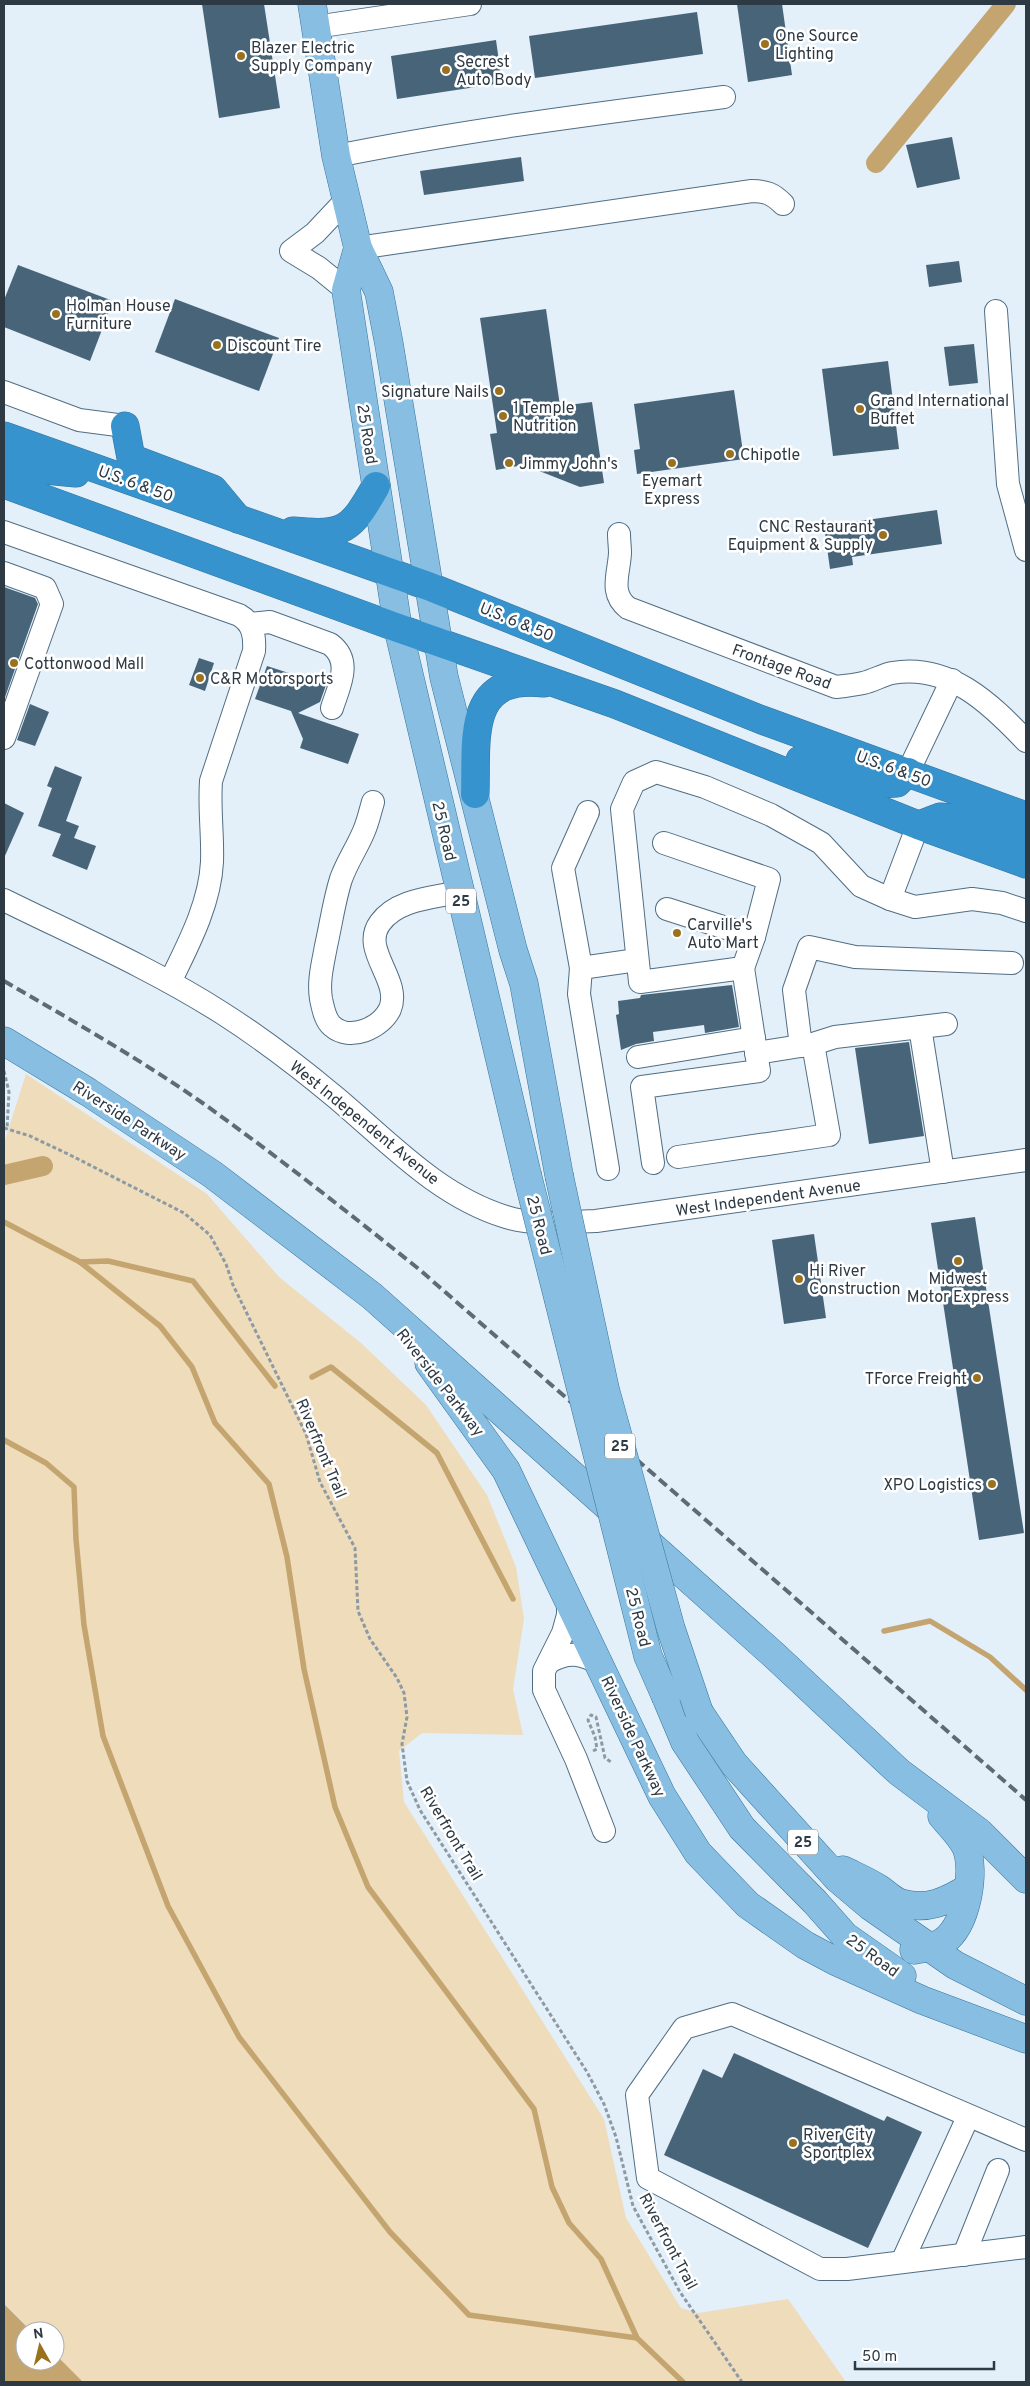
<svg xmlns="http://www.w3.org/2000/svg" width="1030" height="2386" font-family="Overpass,sans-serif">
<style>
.green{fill:#efdcbb}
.water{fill:#c4a570}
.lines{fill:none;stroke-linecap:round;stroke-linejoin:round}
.stream{stroke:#c4a570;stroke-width:5.5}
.canal{stroke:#c4a570;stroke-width:20}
.building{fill:#476479}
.minor-casing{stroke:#516e83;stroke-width:24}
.major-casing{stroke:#34749d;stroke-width:29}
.highway-casing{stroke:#34749d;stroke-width:29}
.path{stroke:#8d99a3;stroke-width:3;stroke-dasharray:4 2.5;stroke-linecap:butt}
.minor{stroke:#fff;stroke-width:22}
.major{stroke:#87bee1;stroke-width:28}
.highway{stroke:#3793cd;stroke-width:28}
.rail{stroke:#5e6a74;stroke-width:4;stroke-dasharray:10 5;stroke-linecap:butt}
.major-bridge-casing{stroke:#34749d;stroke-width:29;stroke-linecap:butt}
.major-bridge{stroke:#87bee1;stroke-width:28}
.poi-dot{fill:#9a721f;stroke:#fff;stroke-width:2}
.labels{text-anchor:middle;stroke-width:5;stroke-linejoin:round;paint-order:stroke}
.shield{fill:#fff;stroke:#6c747b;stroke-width:1}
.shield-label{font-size:15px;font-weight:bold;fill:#2d3943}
.poi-label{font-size:16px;fill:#2d3943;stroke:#fff;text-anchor:start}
.street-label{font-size:16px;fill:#2d3943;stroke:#fff}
</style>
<rect width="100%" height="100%" fill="#e3eff9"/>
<path class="green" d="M26,1074L207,1194L279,1277L361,1343L426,1405L487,1495L516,1567L524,1619L513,1689L523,1735L422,1733L399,1751L404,1802L604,2119L626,2218L681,2308L698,2313L788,2299L846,2382H83L55,2354V2331H31L4,2304V1143Z"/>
<path class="water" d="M4,2304L31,2331H25V2361H55V2354L83,2382H4Z"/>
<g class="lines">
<g class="stream">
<path d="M4,1222L80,1262L108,1261L193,1281L275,1386"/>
<path d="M80,1262L160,1326L192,1367L215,1423L269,1484L287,1557L304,1669L335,1807L368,1887L534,2109L552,2187L569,2223L601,2259L637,2338"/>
<path d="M312,1377L331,1367L437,1453L513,1599"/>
<path d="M4,1440L46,1463L74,1487L76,1539L84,1625L103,1736L168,1906L239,2037L390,2232L469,2315L637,2338L683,2382"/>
<path d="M884,1631L930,1621L990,1657L1026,1690"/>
</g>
<g class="canal">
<path d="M876,163L1006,4"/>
<path d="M4,1175L43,1166"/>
</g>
</g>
<g class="building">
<path d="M202,4H264L280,108L219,118Z"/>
<path d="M737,4H782L792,75L748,82Z"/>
<path d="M697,12L703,54L535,78L529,36Z"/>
<path d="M496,40L502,83L397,99L391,56Z"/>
<path d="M952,137L960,179L917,188L906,145Z"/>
<path d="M521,157L524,181L424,195L420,171Z"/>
<path d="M959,261L962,282L929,287L926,265Z"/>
<path d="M18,265L113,301L90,361L4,327V300Z"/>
<path d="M175,299L279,338L259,391L155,352Z"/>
<path d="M546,309L560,406L592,402L604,483L580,487L524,465L496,470L490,434L497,433L480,318Z"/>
<path d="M974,344L978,383L949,386L944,347Z"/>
<path d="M888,361L899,449L833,456L822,369Z"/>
<path d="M734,390L744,459L637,474L634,450L640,449L634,404Z"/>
<path d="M937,510L942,544L852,557L853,565L830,569L824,526Z"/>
<path d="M4,587L35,598L38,604L4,700Z"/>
<path d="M199,658L214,663L205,691L189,685Z"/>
<path d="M267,666L326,685L320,702L298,713L359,734L348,764L300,748L303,739L291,711L255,699Z"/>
<path d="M30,704L49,712L35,746L17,740Z"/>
<path d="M55,766L82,777L66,821L79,826L74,838L96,846L87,870L52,856L61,834L38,826L52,788L47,786Z"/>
<path d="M4,803L24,813L4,858Z"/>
<path d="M732,985L739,1027L705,1033L704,1025L653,1032L654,1041L636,1044L621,1050L616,1015L619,1014L618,1001L640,998L641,995Z"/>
<path d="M909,1042L924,1136L869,1144L855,1048Z"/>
<path d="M975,1217L1024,1533L979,1540L931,1223Z"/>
<path d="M814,1234L826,1318L784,1324L772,1240Z"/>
<path d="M734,2053L884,2121L887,2116L922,2132L868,2248L664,2155L703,2069L722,2078Z"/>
</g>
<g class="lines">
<defs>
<g id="minor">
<path d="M315,27L470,4"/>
<path d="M336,156C465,130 594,114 724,97"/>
<path d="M358,248L752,191C766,191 773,194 783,204"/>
<path d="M346,290L319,268L291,251L315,233L347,199"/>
<path d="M996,311L1008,484L1026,550"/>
<path d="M4,392L79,420L125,426"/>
<path d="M4,532L239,615C253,623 255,636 254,651L211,781C209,809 213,835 212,862C210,904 188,945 170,982"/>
<path d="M619,534C619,540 620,547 620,553C619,574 609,593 628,608L836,687C845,686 854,685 863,683C873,681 882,675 892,673C949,663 990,703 1026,741"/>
<path d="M4,573L45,588L52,604L4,738"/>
<path d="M250,624L270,622L330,644C353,661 339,686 332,708"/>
<path d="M908,772L952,680"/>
<path d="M373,802C370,812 368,822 364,831C357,848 347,862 341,879C334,901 331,924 326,946C323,963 318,981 321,999C323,1008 325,1020 332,1026C350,1042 381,1028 390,1009C402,980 360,950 380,923C397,899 433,898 459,892"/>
<path d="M588,812L563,868L581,968L637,960"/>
<path d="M664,843L769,879L754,937L743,968L640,982L622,809L634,782L656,772L705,787L771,815L821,843L861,886L890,899L915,907L972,899L1002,903L1026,911"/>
<path d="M890,899L918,825"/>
<path d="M4,900C77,936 153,969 222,1013C261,1038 298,1066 334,1096C387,1140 437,1196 506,1217C534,1226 566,1222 596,1221L1026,1160"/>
<path d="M667,909L754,937"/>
<path d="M581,968L579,994L608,1169"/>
<path d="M920,1027L943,1172"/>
<path d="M813,1044L835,1037L946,1024"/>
<path d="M801,1046L794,990L809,947L855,957L1012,963"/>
<path d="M638,1057L754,1038"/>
<path d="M678,1157L829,1135L813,1044L756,1053"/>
<path d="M653,1163L642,1087L759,1071L743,968"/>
<path d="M568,1597V1615L563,1633L544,1671V1690L576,1759L604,1831"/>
<path d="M549,1662C568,1651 582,1653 600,1664"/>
<path d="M1026,2140L732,2014L684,2028L637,2095L648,2178L820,2269H847L1026,2247"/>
<path d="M964,2255L998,2170"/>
<path d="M902,2262L968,2117"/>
</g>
<g id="major">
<path d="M312,4L336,156L358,248L379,292L389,344L444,677L513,950L524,984L559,1175"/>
<path d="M358,248L346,290L398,628L527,1174"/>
<path d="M4,1041L88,1092L212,1174L372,1296L775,1656L899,1772L979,1832L1026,1879"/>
<path d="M429,1363L506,1470L662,1796L698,1853L748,1905L805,1945L835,1961L922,2000L1026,2039"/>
<path d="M666,1697L685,1742L742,1828L815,1902L845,1936L902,1976"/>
<path d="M699,1712L734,1764L838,1879L870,1906L955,1965L1026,2001"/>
<path d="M843,1870C855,1876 867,1881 878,1888C886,1893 893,1901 901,1903C926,1911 948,1901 968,1888"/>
<path d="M914,1950C924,1948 936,1947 944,1941C967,1925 976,1871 966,1847C960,1835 950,1826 942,1816"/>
</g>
<g id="highway">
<path d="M125,426L131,458L213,489L238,519"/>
<path d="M4,436L428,586L762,720L1026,816"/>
<path d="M4,458L34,469L76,473"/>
<path d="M4,484L398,628L615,704L918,825L1026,864"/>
<path d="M293,531C345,536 351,530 376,486"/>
<path d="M800,760L878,784L897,783L908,772"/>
<path d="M475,794C477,740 465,674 544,683"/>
<path d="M919,825L940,817L979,820L1026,838"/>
</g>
</defs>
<use href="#minor" class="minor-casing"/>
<use href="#major" class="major-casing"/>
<use href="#highway" class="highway-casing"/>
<g class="path">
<path d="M4,1071L9,1092L7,1129"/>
<path d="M4,1128L30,1136L72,1156L184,1213L210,1235L226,1264L233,1285L306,1434L320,1482L355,1548L358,1611L370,1639L397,1678L404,1693L407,1717L402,1744L407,1781L420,1810L587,2072L604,2104L616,2137L633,2206L680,2292L742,2382"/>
<path d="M593,1751L597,1749L595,1737L588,1720L591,1715L596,1717L605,1758L611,1762"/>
</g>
<use href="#minor" class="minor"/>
<use href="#major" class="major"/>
<use href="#highway" class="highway"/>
<path class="rail" d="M4,981C71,1020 140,1059 204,1104C278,1157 349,1213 420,1270L1026,1800"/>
<defs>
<g id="major-bridge">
<path d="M527,1174L648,1656L666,1697"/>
<path d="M559,1175L605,1389L671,1629L699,1712"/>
</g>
</defs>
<use href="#major-bridge" class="major-bridge-casing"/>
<use href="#major-bridge" class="major-bridge"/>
</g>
<g class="poi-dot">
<circle cx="765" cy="44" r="5"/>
<circle cx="241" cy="56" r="5"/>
<circle cx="446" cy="70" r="5"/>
<circle cx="56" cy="314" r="5"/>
<circle cx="217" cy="345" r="5"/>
<circle cx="499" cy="391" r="5"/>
<circle cx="860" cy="409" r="5"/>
<circle cx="503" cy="416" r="5"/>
<circle cx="730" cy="454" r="5"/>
<circle cx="509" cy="463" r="5"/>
<circle cx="672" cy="463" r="5"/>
<circle cx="883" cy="535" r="5"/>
<circle cx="14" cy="663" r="5"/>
<circle cx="200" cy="678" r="5"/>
<circle cx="677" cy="933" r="5"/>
<circle cx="958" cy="1261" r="5"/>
<circle cx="799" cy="1279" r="5"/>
<circle cx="977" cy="1378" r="5"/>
<circle cx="992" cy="1484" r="5"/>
<circle cx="793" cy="2143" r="5"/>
</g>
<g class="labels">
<g class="shield">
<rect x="446" y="888.5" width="30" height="25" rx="4"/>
<rect x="605" y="1433.5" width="30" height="25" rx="4"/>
<rect x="788" y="1829.5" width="30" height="25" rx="4"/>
</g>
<g class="shield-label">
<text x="461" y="906">25</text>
<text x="620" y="1451">25</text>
<text x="803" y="1847">25</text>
</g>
<g class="poi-label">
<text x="775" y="41">One Source<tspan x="775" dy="18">Lighting</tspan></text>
<text x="251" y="53">Blazer Electric<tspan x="251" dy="18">Supply Company</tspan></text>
<text x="456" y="67">Secrest<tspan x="456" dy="18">Auto Body</tspan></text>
<text x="66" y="311">Holman House<tspan x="66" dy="18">Furniture</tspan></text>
<text x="227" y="351">Discount Tire</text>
<text x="489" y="397" text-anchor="end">Signature Nails</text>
<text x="870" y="406">Grand International<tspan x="870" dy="18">Buffet</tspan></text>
<text x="513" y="413">1 Temple<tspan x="513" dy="18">Nutrition</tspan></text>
<text x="740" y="460">Chipotle</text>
<text x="519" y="469">Jimmy John's</text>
<text x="672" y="486" text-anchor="middle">Eyemart<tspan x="672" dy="18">Express</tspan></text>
<text x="873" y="532" text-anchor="end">CNC Restaurant<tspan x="873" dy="18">Equipment &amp; Supply</tspan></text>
<text x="24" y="669">Cottonwood Mall</text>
<text x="210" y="684">C&amp;R Motorsports</text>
<text x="687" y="930">Carville's<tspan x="687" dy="18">Auto Mart</tspan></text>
<text x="809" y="1276">Hi River<tspan x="809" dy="18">Construction</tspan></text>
<text x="958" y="1284" text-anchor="middle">Midwest<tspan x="958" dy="18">Motor Express</tspan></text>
<text x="967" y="1384" text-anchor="end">TForce Freight</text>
<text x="982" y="1490" text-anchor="end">XPO Logistics</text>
<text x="803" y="2140">River City<tspan x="803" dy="18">Sportplex</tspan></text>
</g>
<g class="street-label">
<text transform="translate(368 434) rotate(81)" y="6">25 Road</text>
<text transform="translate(136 483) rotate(20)" y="6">U.S. 6 &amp; 50</text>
<text transform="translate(517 621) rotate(22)" y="6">U.S. 6 &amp; 50</text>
<text transform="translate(782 666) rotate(20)" y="6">Frontage Road</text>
<text transform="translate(894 768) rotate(20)" y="6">U.S. 6 &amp; 50</text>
<text transform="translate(445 831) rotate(77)" y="6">25 Road</text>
<text transform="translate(130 1120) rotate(33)" y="6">Riverside Parkway</text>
<text transform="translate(365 1122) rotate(39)" y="6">West Independent Avenue</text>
<text transform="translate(768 1197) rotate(-8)" y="6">West Independent Avenue</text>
<text transform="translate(540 1225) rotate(76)" y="6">25 Road</text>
<text transform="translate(441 1382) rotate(52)" y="6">Riverside Parkway</text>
<text transform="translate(322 1448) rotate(67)" y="6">Riverfront Trail</text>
<text transform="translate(639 1617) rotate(76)" y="6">25 Road</text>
<text transform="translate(634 1736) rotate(65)" y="6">Riverside Parkway</text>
<text transform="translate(452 1833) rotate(59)" y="6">Riverfront Trail</text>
<text transform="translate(873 1955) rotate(36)" y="6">25 Road</text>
<text transform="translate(669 2241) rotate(62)" y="6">Riverfront Trail</text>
</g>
</g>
<rect width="1030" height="2386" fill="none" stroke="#2d3943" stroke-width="10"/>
<g transform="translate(40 2346) rotate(352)"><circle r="24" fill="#ffffff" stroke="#abb0b4"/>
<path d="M0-4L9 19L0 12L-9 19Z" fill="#9a721f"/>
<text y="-8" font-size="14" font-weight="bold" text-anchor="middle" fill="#2d3943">N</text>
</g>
<path d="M855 2361v8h139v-8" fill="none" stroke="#2d3943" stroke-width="2.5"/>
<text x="862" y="2361" font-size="15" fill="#2d3943" stroke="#ffffff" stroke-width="4" paint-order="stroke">50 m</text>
</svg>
